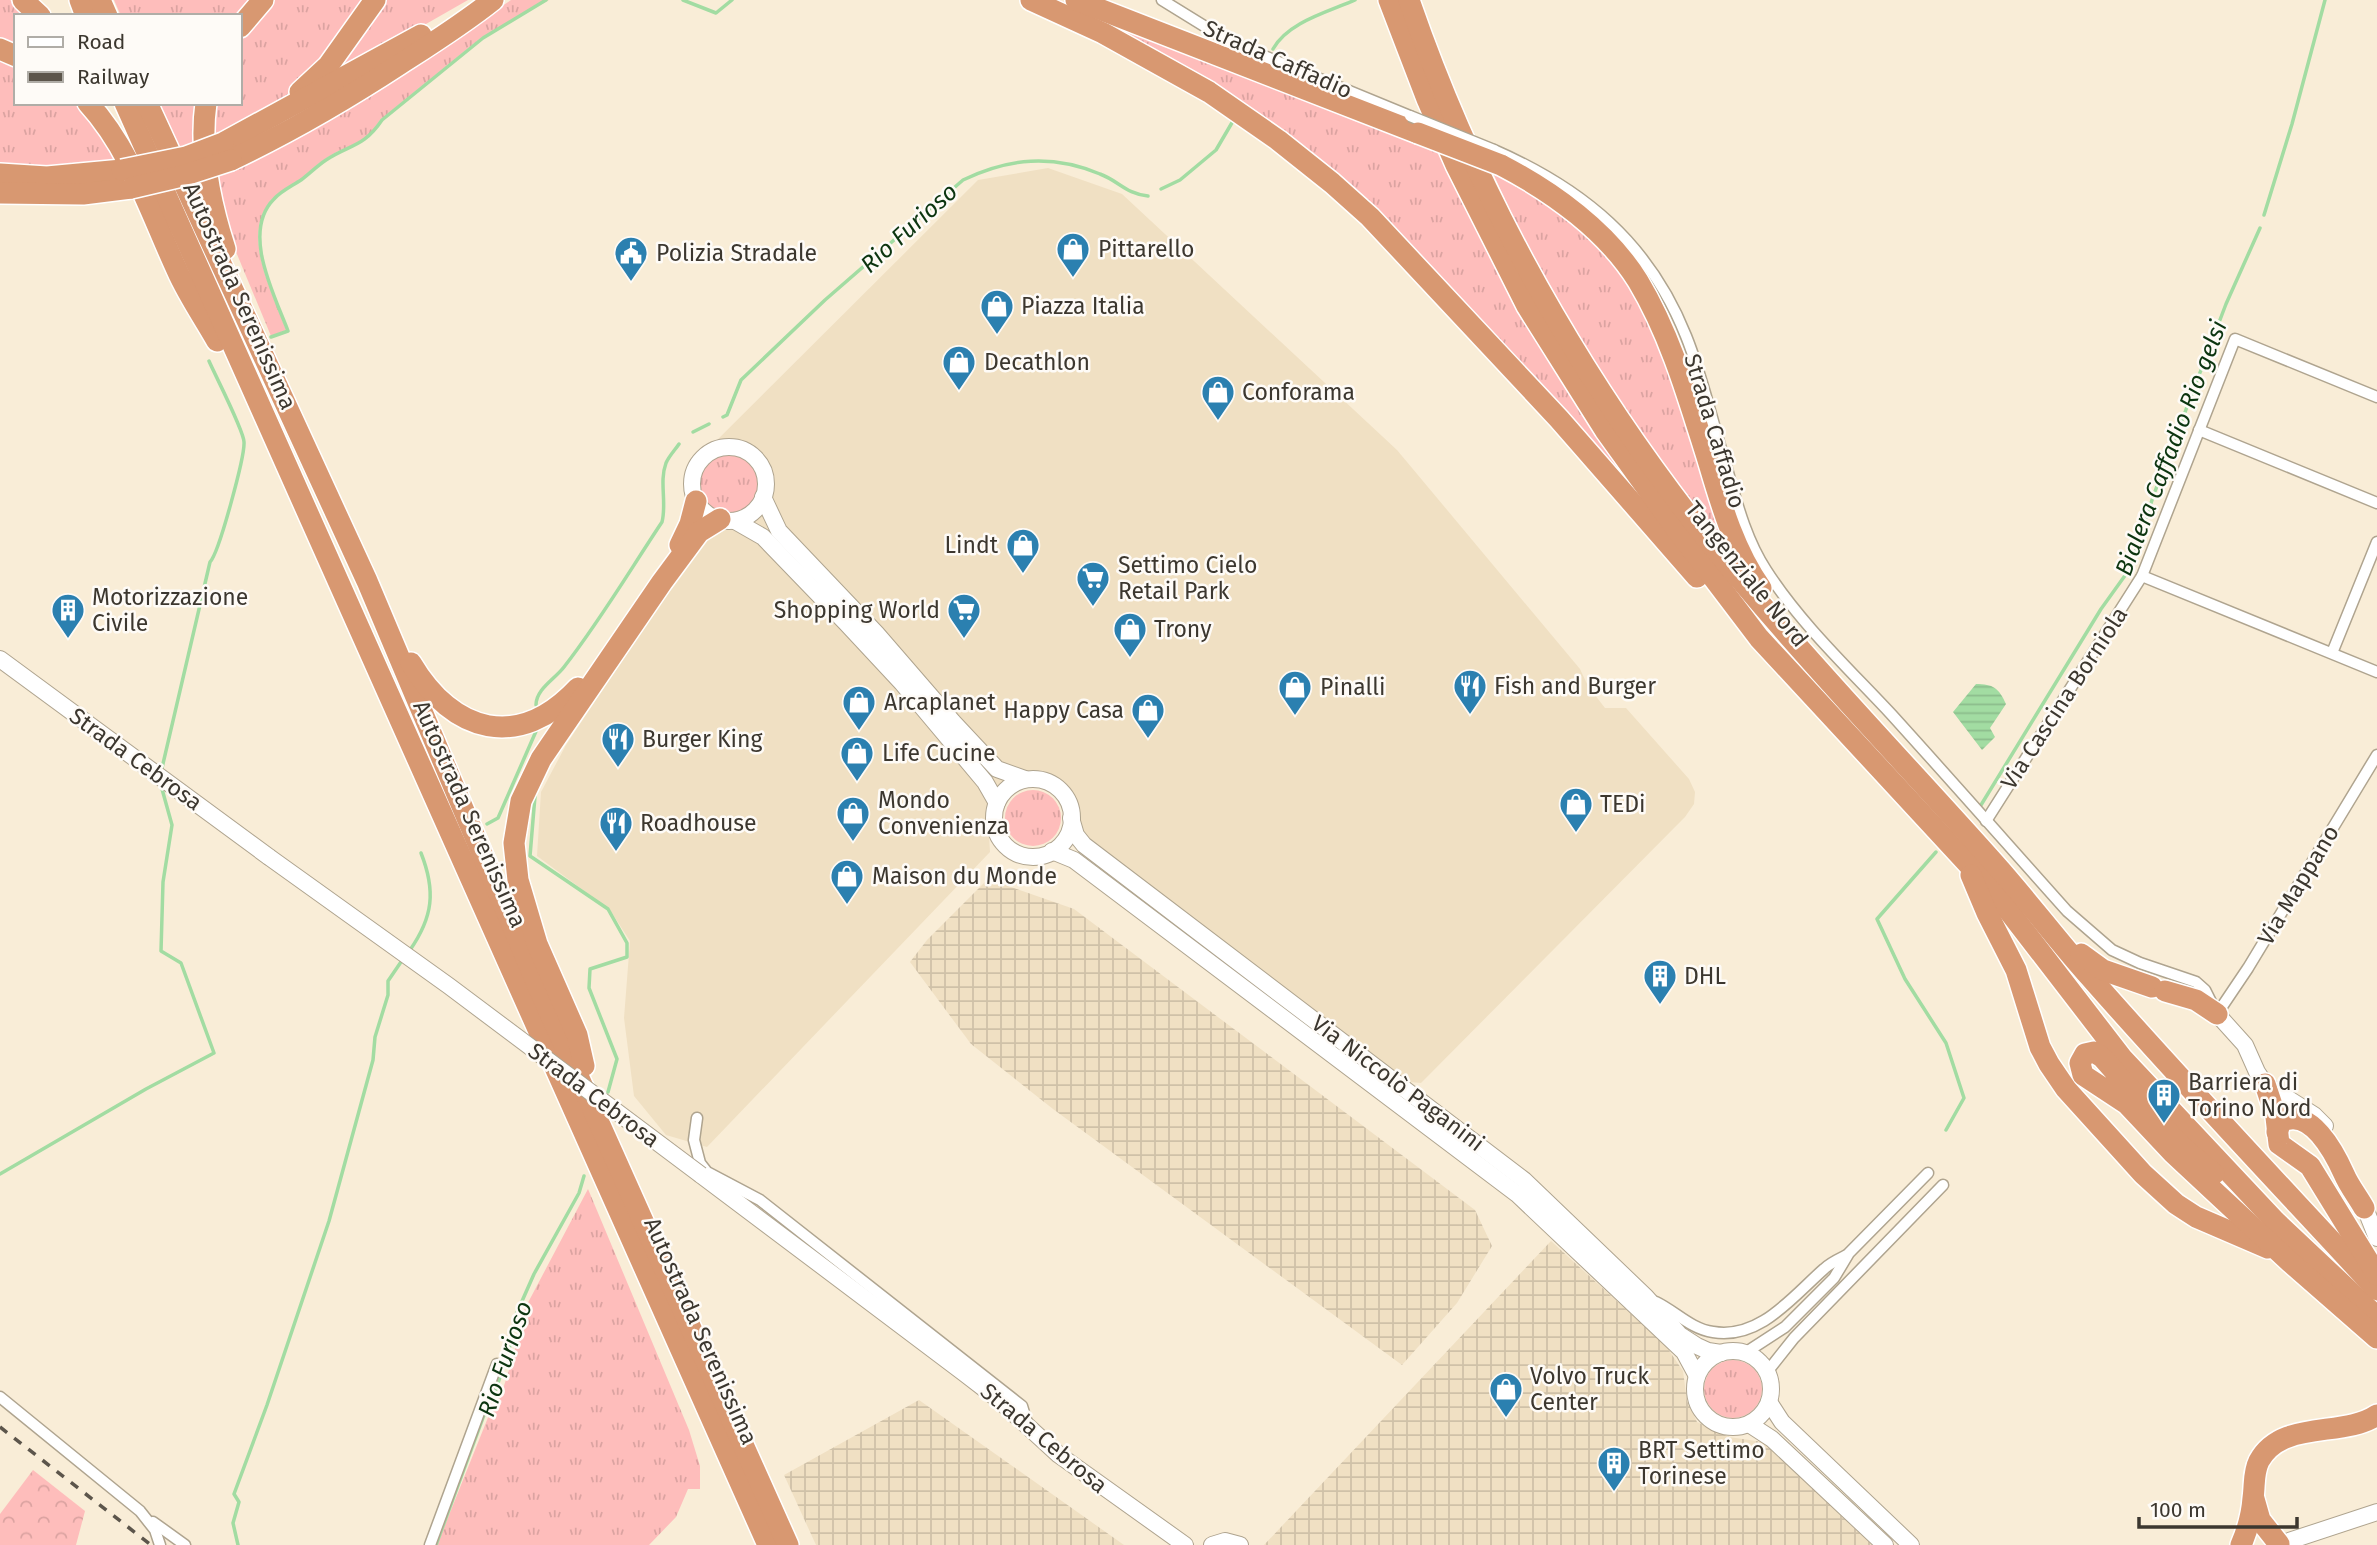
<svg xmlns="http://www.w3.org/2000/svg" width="2377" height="1545" font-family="'Fira Sans',sans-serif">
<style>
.built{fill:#f0e0c3}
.industrial{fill:url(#industrial-grid)}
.grass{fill:url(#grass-tufts)}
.forest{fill:url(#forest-crowns)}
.water{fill:url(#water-rules)}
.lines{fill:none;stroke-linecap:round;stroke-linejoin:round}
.stream{stroke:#a2dca2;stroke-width:3.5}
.street-casing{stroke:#afa48f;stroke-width:13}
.secondary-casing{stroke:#afa48f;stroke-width:18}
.highway-casing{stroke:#fff;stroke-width:24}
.street{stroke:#fff;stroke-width:10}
.secondary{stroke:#fff;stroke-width:16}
.highway{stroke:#d89871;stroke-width:21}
.rail{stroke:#5c554b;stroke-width:3.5;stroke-dasharray:9 9;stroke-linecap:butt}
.street-bridge-casing{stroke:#afa48f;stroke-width:13;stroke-linecap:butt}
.secondary-bridge-casing{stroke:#afa48f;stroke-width:18;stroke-linecap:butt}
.highway-bridge-casing{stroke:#fff;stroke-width:24;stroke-linecap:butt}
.street-bridge{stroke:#fff;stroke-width:10}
.secondary-bridge{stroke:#fff;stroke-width:16}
.highway-bridge{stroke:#d89871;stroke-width:21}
.labels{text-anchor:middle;stroke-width:5;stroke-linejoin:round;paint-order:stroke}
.street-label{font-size:23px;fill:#3c372f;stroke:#fefbf7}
.poi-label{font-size:23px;fill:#3c372f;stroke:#fefbf7;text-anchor:start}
.water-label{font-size:24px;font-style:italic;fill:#0c3510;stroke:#fefbf7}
</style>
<defs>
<pattern id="industrial-grid" width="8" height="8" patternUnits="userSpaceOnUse" patternTransform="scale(1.75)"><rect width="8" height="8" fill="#f0e0c3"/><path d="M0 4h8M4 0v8" fill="none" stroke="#cfc1a8"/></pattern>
<pattern id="grass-tufts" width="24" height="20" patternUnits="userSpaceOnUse" patternTransform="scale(1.75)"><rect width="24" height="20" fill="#febdbb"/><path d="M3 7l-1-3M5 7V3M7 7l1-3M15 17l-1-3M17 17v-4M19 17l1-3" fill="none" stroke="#dba3a1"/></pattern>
<pattern id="forest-crowns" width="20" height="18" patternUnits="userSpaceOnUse" patternTransform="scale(1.75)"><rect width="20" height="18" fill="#febdbb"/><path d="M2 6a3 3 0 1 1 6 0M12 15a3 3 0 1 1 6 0" fill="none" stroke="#dba3a1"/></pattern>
<pattern id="water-rules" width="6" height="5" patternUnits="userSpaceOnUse" patternTransform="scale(1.75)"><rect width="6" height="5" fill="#a2dca2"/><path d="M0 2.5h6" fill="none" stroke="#8cbd8c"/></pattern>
</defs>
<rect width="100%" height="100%" fill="#f9edd7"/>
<path class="built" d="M1048,168L1122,194L1397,450L1580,669L1588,686L1605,708H1626L1689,779L1695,792L1694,804L1685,817L1421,1083L1410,1082L1096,849L1080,829L1058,780L1020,772L987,803L990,852L707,1147L666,1135L634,1096L624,1018L630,941L610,910L537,856L541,792L566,745L697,548L685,472L978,180Z"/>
<g class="industrial">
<path d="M988,879L1074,909L1475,1210L1492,1246L1457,1303L1402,1365L1053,1109L971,1044L910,962L927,940Z"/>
<path d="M1551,1241L1666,1346L1683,1371L1687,1401L1697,1422L1729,1437L1763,1442L1872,1545H1264Z"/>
<path d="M919,1400L1124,1545H816L784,1475Z"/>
</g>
<g class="grass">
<path d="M0,0H10L29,16H16V49L0,42Z"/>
<path d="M114,0H250L237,16H121Z"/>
<path d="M274,0H369L307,81L279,101L212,137L214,103H240V41Z"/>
<path d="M382,0H468L335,76Z"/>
<path d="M511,0H549L482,37L380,120C362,148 348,143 325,159C316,165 308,173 300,180C291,185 280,191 273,198C239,234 273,292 286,330L271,336L229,235L215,178L353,106Z"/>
<path d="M1049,0H1059L1438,151L1494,265L1577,406L1619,466L1616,469L1357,198Z"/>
<path d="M0,54L16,61V103H81L123,163L68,168L0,166Z"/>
<path d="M159,103H197L199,189L196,190Z"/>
<path d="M1493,173L1517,183L1597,240L1653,317L1728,543L1725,545C1635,430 1552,307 1493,173Z"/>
<circle cx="729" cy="484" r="29"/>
<circle cx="1033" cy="818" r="28"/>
<path d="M588,1189L689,1430L700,1466V1489H688L676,1517L649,1545H437L491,1410L503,1389L514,1354L522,1314Z"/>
<circle cx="1733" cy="1389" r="29"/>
</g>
<path class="forest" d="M33,1470L85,1511L76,1545H0V1514Z"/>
<path class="water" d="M1976,684C1993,684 1999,688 2006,704L1990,728L1995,737L1982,750L1953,712Z"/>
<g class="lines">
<g class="stream">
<path d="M683,0L716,13L732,0"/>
<path d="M1273,49C1288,22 1328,12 1355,0"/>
<path d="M1161,189L1180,180L1216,150L1233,121"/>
<path d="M2264,215L2292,124L2325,0"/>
<path d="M271,337L288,331C274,294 241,232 274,199C281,191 292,186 301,180C309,174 317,166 326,160C350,144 363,148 382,120L483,38L546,0"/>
<path d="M723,417L727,415L741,380L825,300L963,180C1009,158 1052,154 1100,174C1119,181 1126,194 1148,196"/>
<path d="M693,432L709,424"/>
<path d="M536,705C536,689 555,679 564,667C600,621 630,570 662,522C667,503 659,482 666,463C669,456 675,450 679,444"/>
<path d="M162,768L210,562C219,553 245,456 244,442C244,431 215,375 209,361"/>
<path d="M535,796L530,856L608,909L627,943V957L590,969L589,988L617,1059L608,1092"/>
<path d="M1981,805L2101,609L2129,570L2154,494L2226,304L2260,228"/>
<path d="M487,824L498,818L537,729"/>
<path d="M1936,852L1877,919L1905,979L1946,1043L1964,1098L1946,1130"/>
<path d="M410,950C433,917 436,891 421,853"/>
<path d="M0,1174L146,1089L214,1053L181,963L161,951L163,882L172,825L162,789"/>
<path d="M238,1545L233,1523L239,1502L234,1494L267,1405L329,1221L373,1060L375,1037L388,995V981L403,959"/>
<path d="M436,1545L487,1407L495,1392L509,1350L515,1317L534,1274L579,1193L584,1176"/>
</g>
<defs>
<g id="street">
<path d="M1162,0L1230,42L1410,116"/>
<path d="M1494,150C1583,189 1649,243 1686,336C1701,373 1710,413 1722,452C1734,491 1743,535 1766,570C1800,623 1848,668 1891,714C1950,779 2008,845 2067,911L2112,950L2140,963L2196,982L2205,990L2217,1014L2248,968L2377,755"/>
<path d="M2199,430L2377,503"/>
<path d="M2142,576L2377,672"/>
<path d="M2332,653L2377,542"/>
<path d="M1986,821L2142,576L2235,339L2377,397"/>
<path d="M697,1118L694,1140L700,1163L707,1172L760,1200L1022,1406L1028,1426"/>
<path d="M1656,1302C1675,1311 1691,1329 1713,1332C1760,1340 1793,1296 1824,1269C1830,1263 1839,1259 1847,1255"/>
<path d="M1745,1353L1785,1327L1834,1278L1849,1253L1928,1173"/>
<path d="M1767,1372L1794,1338L1943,1185"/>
<path d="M0,1397L140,1511L155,1530L160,1545"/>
<path d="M153,1522L185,1545"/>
<path d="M430,1545L497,1364"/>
</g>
<g id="secondary">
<circle cx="729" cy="484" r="37"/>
<path d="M763,497L779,531L876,633L953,722L997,769L1025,779"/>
<path d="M735,521L763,537L846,623L902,683L985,782L997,803"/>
<path d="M0,659L269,857"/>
<circle cx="1033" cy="818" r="39"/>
<path d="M1071,818L1076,835L1084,845L1524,1180L1646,1297L1680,1335L1697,1346L1708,1351L1721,1353"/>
<path d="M1052,851L1074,860L1517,1194L1684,1352L1697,1376"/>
<path d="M2217,1014L2245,1045L2257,1072L2265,1084L2314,1115L2325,1126"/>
<path d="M701,1175L964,1373L999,1400L1059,1455L1185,1545"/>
<path d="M2361,1198L2377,1238"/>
<circle cx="1733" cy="1389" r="38"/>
<path d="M1769,1402L1782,1422L1911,1545"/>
<path d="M1749,1424L1772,1439L1885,1545"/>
<path d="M1212,1545L1225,1541L1240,1545"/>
<path d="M2277,1545L2377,1512"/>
</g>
<g id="highway">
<path d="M23,0L40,16"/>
<path d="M80,0L86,16"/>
<path d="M100,0L107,16"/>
<path d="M1031,0L1103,33L1209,92L1278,140L1332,183L1370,217L1559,419L1697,577"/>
<path d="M1076,0L1418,133"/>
<path d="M1389,0L1427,99L1456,165L1527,306L1605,430L1677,530L1759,638L1995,893L2122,1058L2275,1221L2377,1317"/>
<path d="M1409,0C1484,218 1604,422 1755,597C1832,688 1916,775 1995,864C2028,901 2057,940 2090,977C2183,1083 2281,1186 2377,1290"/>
<path d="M240,27L263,0"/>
<path d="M0,49L16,56"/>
<path d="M300,92L328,66L375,0"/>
<path d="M88,103C131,150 151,214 177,270C188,295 204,318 217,341"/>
<path d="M125,103L768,1545"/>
<path d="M147,103L367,581L540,991L788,1545"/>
<path d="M206,103C199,152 210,203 225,249"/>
<path d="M223,143L421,35"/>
<path d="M231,160C290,132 345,100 400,64C431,44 463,24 493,0"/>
<path d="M1501,165C1553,192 1607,231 1638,281C1671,336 1689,400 1708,460C1721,504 1734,550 1761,588"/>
<path d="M0,174L47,177L122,170"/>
<path d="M0,193L83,194L131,188"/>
<path d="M680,545L690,524L696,501"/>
<path d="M411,663C453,734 519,751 578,688"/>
<path d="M1971,875L1987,913L2016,970L2040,1047L2049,1064L2066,1089L2143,1174L2176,1204L2196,1217L2268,1248"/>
<path d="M2081,954L2103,970L2152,987"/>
<path d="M2165,991L2196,1000L2217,1014"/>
<path d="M584,1066L577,1035L537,944L518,880L514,843L521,801L541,759L662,582L699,532L720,519"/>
<path d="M2265,1084L2276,1117L2279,1144L2310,1166L2377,1275"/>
<path d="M2277,1132L2281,1122C2310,1105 2335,1154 2344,1174C2349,1186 2358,1197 2364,1208"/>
<path d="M2214,1174L2178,1143L2102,1057L2094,1052L2085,1054L2080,1063L2083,1075L2127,1104L2173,1153L2290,1262L2377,1338"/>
<path d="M2254,1499L2260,1520L2279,1544"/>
<path d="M2241,1545C2247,1531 2252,1514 2253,1498C2255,1485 2253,1473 2259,1461C2282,1419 2343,1438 2377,1415"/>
</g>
</defs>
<use href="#street" class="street-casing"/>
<use href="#secondary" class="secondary-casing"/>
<use href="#highway" class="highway-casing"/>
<use href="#street" class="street"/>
<use href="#secondary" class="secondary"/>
<use href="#highway" class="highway"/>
<path class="rail" d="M0,1427L151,1545"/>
<defs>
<path id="street-bridge" d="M1410,116L1494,150"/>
<path id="secondary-bridge" d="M269,857L449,986L701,1175"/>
<g id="highway-bridge">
<path d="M1418,133L1501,165"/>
<path d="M122,170L186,157L223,143"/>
<path d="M131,188L182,176L231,160"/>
</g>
</defs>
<use href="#street-bridge" class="street-bridge-casing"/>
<use href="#secondary-bridge" class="secondary-bridge-casing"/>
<use href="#highway-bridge" class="highway-bridge-casing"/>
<use href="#street-bridge" class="street-bridge"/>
<use href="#secondary-bridge" class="secondary-bridge"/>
<use href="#highway-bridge" class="highway-bridge"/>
</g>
<defs>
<symbol id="shop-pin" viewBox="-11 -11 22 30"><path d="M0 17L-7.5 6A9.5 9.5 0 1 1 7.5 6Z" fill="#2b80b0" stroke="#fefbf7"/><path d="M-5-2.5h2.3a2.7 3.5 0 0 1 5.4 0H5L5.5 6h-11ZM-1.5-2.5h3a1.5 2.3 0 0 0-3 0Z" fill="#fff"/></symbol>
<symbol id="civic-pin" viewBox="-11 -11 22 30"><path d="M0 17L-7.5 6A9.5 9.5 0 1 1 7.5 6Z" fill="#2b80b0" stroke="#fefbf7"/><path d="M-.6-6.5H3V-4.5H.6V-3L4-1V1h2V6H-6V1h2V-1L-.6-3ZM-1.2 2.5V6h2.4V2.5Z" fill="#fff"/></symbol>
<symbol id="supermarket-pin" viewBox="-11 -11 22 30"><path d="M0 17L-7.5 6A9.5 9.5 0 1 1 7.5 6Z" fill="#2b80b0" stroke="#fefbf7"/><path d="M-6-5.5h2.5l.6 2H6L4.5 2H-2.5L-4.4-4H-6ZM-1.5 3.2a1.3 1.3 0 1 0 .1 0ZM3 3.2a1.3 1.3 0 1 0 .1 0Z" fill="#fff"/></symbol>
<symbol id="building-pin" viewBox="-11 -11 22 30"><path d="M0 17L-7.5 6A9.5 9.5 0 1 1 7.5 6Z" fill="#2b80b0" stroke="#fefbf7"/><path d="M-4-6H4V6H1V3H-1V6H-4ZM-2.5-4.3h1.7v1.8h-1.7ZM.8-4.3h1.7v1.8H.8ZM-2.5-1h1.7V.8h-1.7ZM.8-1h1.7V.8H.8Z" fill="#fff"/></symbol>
<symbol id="restaurant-pin" viewBox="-11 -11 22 30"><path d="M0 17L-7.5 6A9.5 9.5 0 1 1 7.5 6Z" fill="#2b80b0" stroke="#fefbf7"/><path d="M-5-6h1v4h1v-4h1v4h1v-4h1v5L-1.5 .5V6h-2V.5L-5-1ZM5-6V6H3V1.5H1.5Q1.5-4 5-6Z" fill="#fff"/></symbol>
</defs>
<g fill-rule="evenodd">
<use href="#shop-pin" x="1054" y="230" width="38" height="52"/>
<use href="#civic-pin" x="612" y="234" width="38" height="52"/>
<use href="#shop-pin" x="978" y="287" width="38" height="52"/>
<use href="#shop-pin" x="940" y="343" width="38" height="52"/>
<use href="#shop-pin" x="1199" y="373" width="38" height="52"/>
<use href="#shop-pin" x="1004" y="526" width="38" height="52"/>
<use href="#supermarket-pin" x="1074" y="559" width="38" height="52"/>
<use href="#building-pin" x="49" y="591" width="38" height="52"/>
<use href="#supermarket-pin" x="945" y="591" width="38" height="52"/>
<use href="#shop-pin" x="1111" y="610" width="38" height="52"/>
<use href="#restaurant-pin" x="1451" y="667" width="38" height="52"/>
<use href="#shop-pin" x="1276" y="668" width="38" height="52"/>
<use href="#shop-pin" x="840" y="683" width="38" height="52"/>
<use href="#shop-pin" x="1129" y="691" width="38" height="52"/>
<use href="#restaurant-pin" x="599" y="720" width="38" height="52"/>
<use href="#shop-pin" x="838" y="734" width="38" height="52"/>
<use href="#shop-pin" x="1557" y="785" width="38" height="52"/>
<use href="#shop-pin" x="834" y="794" width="38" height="52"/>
<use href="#restaurant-pin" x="597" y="804" width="38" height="52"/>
<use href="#shop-pin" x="828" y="857" width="38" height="52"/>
<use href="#building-pin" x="1641" y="957" width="38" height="52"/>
<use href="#building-pin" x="2145" y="1076" width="38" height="52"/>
<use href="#shop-pin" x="1487" y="1370" width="38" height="52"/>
<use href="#building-pin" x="1595" y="1444" width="38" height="52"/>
</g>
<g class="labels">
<g class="street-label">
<text transform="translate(1278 59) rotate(24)" y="8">Strada Caffadio</text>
<text transform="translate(240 296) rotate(66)" y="8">Autostrada Serenissima</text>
<text transform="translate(1715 431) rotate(73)" y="8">Strada Caffadio</text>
<text transform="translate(1747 574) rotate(51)" y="8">Tangenziale Nord</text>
<text transform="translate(2064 698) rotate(-57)" y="8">Via Cascina Borniola</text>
<text transform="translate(136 759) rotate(36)" y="8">Strada Cebrosa</text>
<text transform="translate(470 814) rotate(66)" y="8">Autostrada Serenissima</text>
<text transform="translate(2298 885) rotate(-59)" y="8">Via Mappano</text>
<text transform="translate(1398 1083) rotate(37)" y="8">Via Niccolò Paganini</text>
<text transform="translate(594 1095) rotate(37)" y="8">Strada Cebrosa</text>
<text transform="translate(701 1331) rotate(66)" y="8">Autostrada Serenissima</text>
<text transform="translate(1044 1438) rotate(40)" y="8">Strada Cebrosa</text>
</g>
<g class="poi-label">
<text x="1098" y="257">Pittarello</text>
<text x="656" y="261">Polizia Stradale</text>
<text x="1021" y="314">Piazza Italia</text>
<text x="984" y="370">Decathlon</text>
<text x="1242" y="400">Conforama</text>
<text x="998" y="553" text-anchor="end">Lindt</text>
<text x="1118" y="573">Settimo Cielo<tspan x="1118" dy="26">Retail Park</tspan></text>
<text x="92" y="605">Motorizzazione<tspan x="92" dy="26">Civile</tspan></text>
<text x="940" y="618" text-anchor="end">Shopping World</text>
<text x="1154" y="637">Trony</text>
<text x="1494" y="694">Fish and Burger</text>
<text x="1320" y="695">Pinalli</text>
<text x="884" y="710">Arcaplanet</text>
<text x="1124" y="718" text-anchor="end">Happy Casa</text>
<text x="642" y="747">Burger King</text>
<text x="882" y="761">Life Cucine</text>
<text x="878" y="808">Mondo<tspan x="878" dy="26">Convenienza</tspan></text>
<text x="1600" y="812">TEDi</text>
<text x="640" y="831">Roadhouse</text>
<text x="872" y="884">Maison du Monde</text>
<text x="1684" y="984">DHL</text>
<text x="2188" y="1090">Barriera di<tspan x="2188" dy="26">Torino Nord</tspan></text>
<text x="1530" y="1384">Volvo Truck<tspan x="1530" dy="26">Center</tspan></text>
<text x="1638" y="1458">BRT Settimo<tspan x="1638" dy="26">Torinese</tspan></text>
</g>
<g class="water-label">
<text transform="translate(909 228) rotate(-42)" y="8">Rio Furioso</text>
<text transform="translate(2171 448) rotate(-69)" y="8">Bialera Caffadio Rio gelsi</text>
<text transform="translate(505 1359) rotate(-71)" y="8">Rio Furioso</text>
</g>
</g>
<rect x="14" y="14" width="228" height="91" fill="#fefbf7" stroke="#b0ada7" stroke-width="2"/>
<rect x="28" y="37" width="35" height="10" fill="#ffffff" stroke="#b0ada7" stroke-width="2"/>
<text x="77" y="49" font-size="21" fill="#3c372f">Road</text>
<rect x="28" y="72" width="35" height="10" fill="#5c554b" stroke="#b0ada7" stroke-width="2"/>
<text x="77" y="84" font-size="21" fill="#3c372f">Railway</text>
<path d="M2139 1517v10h158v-10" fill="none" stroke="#3c372f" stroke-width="3.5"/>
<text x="2150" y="1517" font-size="21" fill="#3c372f" stroke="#fefbf7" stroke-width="5" paint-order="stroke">100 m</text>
</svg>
